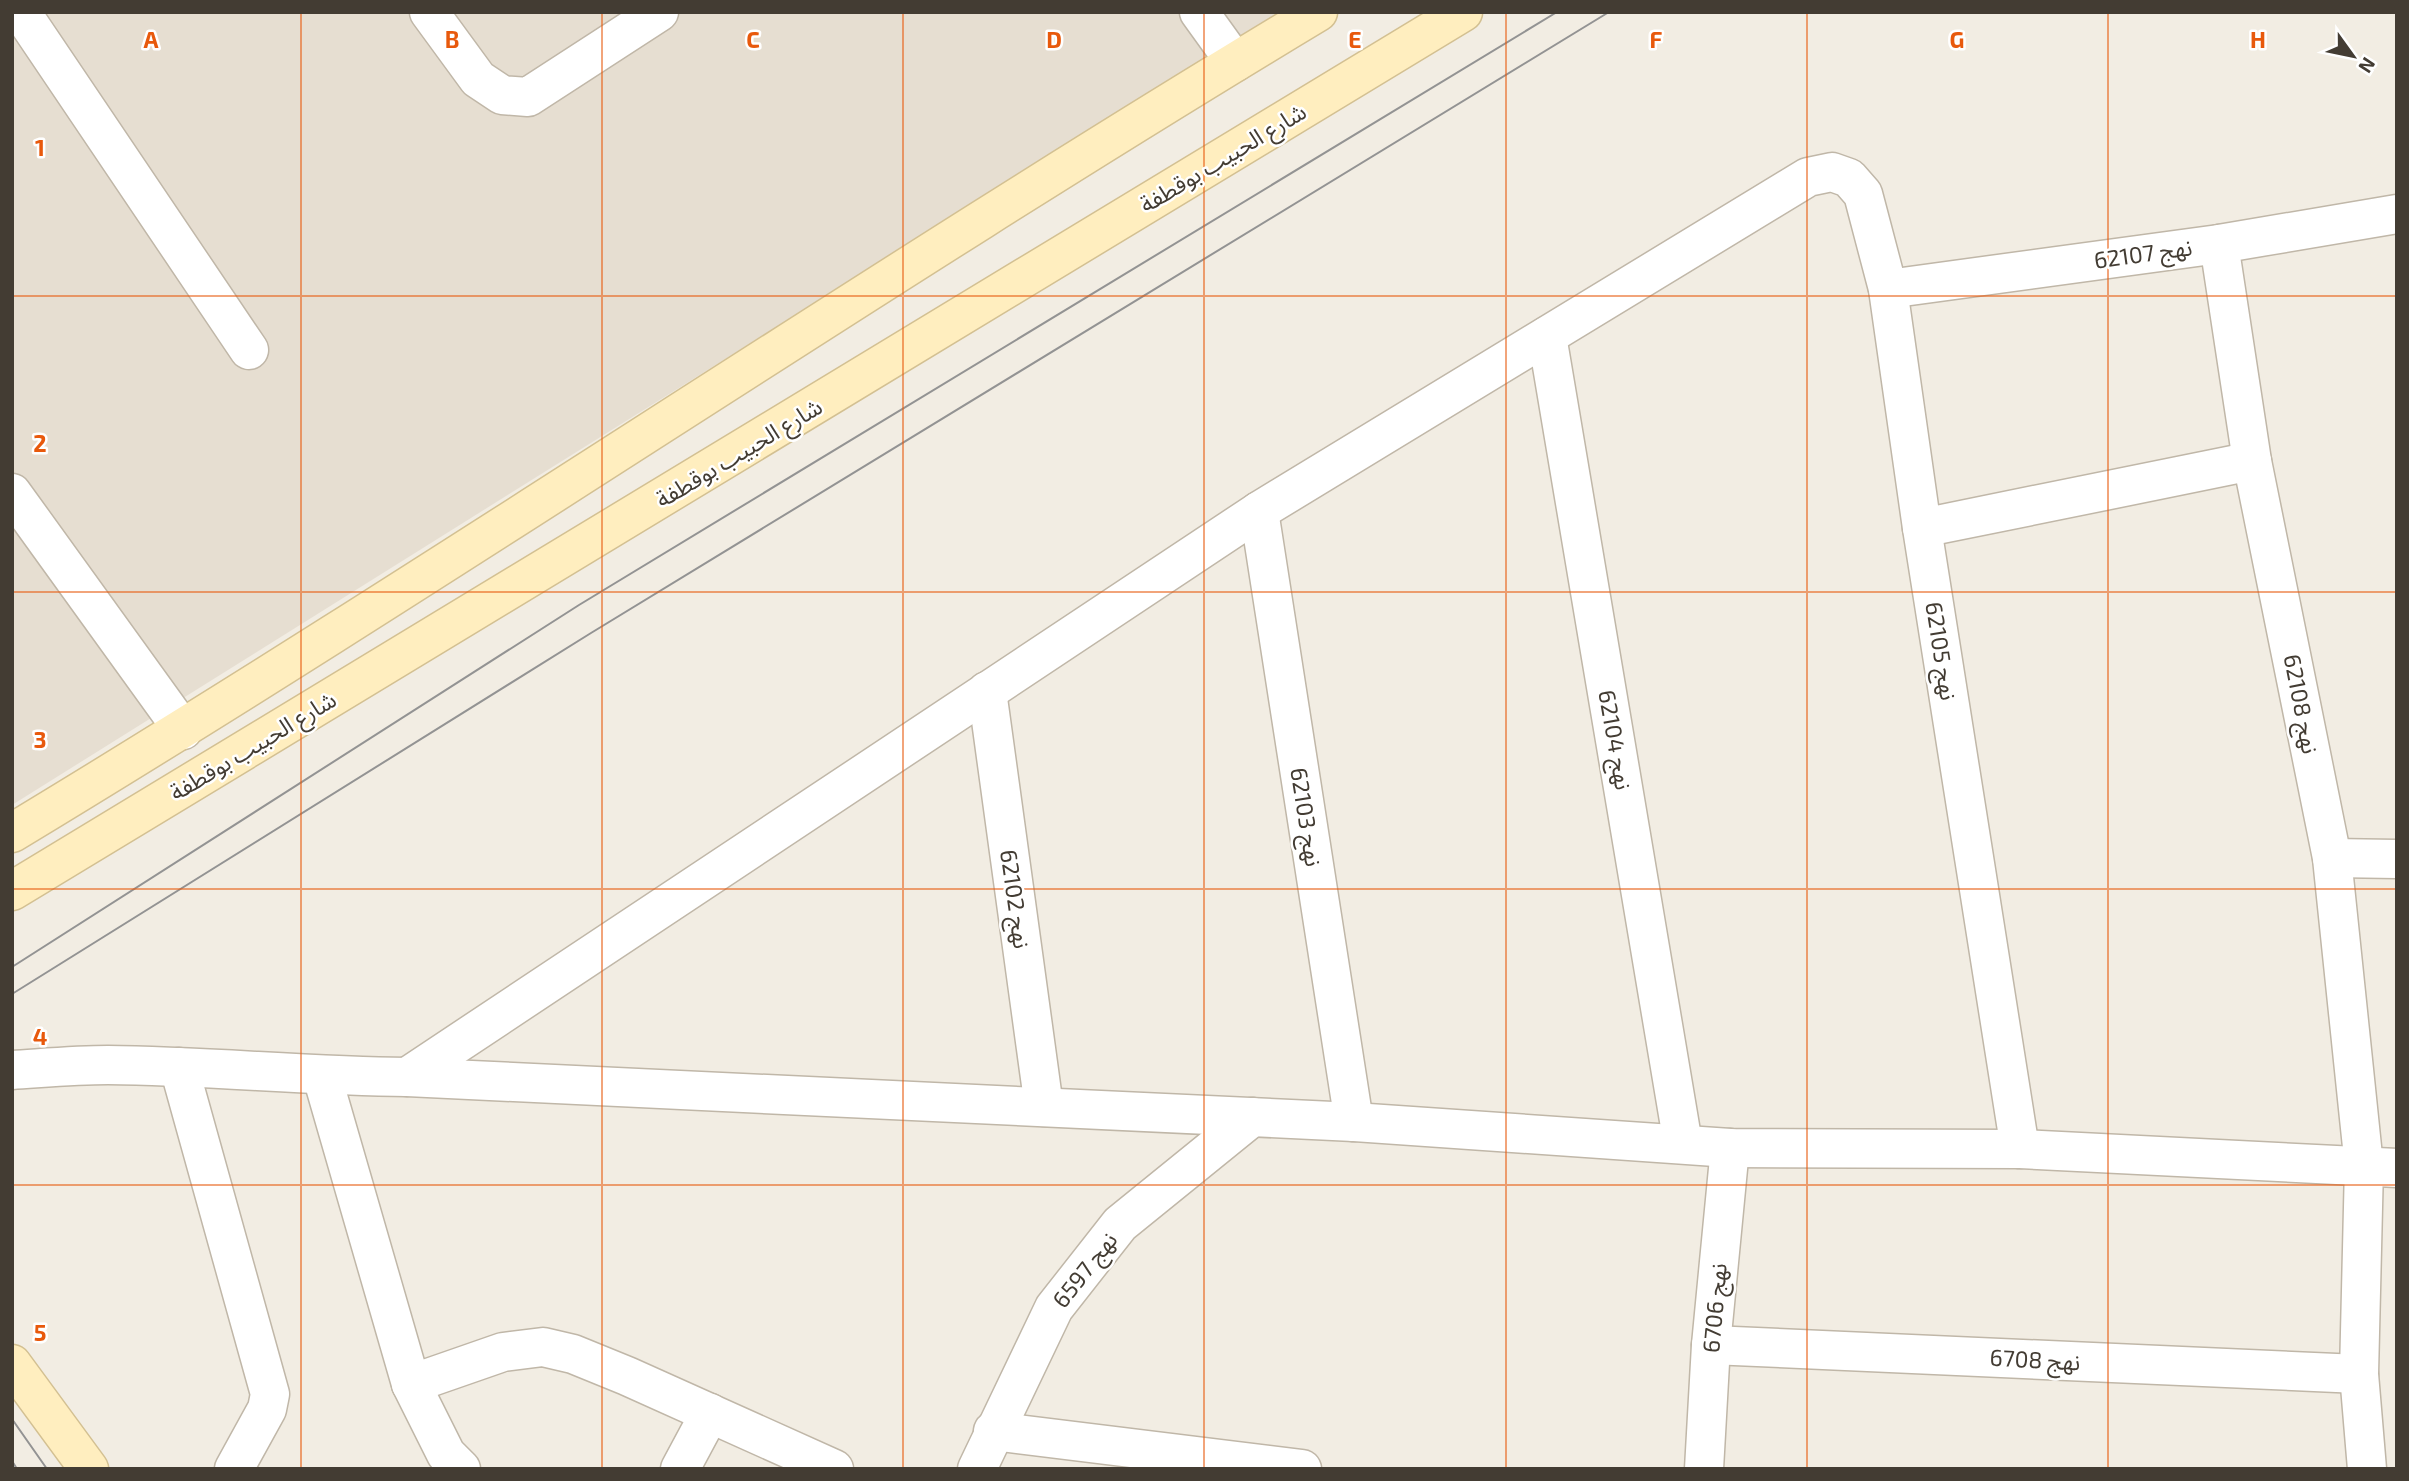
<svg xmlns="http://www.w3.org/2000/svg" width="2409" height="1481" font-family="'Exo 2','Noto Sans Arabic',sans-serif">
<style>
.residential{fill:#e6ded1}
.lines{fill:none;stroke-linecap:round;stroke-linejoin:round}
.street-casing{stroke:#c0b7a8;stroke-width:41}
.secondary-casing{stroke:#d3c092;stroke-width:41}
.street{stroke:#fff;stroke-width:38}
.secondary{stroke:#ffeebf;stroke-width:38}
.tram{stroke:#939393;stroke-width:2}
.grid{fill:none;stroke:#e8590c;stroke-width:2;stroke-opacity:0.55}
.labels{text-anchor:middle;stroke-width:5;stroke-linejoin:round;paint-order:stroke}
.street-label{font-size:23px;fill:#433c33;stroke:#fff}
.grid-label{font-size:23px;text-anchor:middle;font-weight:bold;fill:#e8590c;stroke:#fff;stroke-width:5;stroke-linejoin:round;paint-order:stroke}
</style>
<rect width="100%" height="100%" fill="#f2ede3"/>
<path class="residential" d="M12,12H1280L12,805Z"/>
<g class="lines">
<defs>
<g id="street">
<path d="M21,12L249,350"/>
<path d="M429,12L478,79L502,95L528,97L659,12"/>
<path d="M1199,12L1235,62"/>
<path d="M2219,244L2252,461L2332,858L2364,1166L2359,1374L2367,1469"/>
<path d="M1888,289L2219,244L2397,214"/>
<path d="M1547,336L1683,1144"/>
<path d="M12,493L183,730"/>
<path d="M1259,511L1354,1122"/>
<path d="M1922,528L2252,461"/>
<path d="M987,691L1044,1107"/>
<path d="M2332,858L2397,859"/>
<path d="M179,1067L270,1394L267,1409L234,1469"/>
<path d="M12,1070C44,1068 76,1065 108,1065C208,1066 307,1076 407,1077L1354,1122L1730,1148L2020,1149L2397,1168"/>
<path d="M322,1076L411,1384L446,1454L461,1469"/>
<path d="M407,1077L1259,511L1808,177L1832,172L1849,178L1863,194L1888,289L1922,528L2020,1149"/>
<path d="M1711,1345L2359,1374"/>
<path d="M411,1384L503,1352L543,1347L573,1354L627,1376L834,1469"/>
<path d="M993,1431L1302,1469"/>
<path d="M680,1469L710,1413"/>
<path d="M977,1469L1054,1308L1120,1224L1252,1117"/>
<path d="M1704,1469L1711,1345L1730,1148"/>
</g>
<g id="secondary">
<path d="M12,833C452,567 877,277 1318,12"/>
<path d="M12,891L1463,12"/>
<path d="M12,1364L89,1469"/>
</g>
</defs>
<use href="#street" class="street-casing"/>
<use href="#secondary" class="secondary-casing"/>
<use href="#street" class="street"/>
<use href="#secondary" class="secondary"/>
<g class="tram">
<path d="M12,967L579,605L1557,12"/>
<path d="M12,994L591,633L1609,12"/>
<path d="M12,1419L47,1469"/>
<path d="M12,1461L17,1469"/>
</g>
</g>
<path class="grid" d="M301,12V1469M602,12V1469M903,12V1469M1204,12V1469M1506,12V1469M1807,12V1469M2108,12V1469M12,296H2397M12,592H2397M12,889H2397M12,1185H2397"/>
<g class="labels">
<g class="street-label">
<text transform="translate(1223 158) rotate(-31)" y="8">شارع الحبيب بوقطفة</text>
<text transform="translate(2143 254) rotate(-8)" y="8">نهج 62107</text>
<text transform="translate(739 453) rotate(-31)" y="8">شارع الحبيب بوقطفة</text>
<text transform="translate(1941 651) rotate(81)" y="8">نهج 62105</text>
<text transform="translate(2301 704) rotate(79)" y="8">نهج 62108</text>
<text transform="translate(1615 740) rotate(80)" y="8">نهج 62104</text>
<text transform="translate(253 746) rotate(-31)" y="8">شارع الحبيب بوقطفة</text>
<text transform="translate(1306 817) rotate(81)" y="8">نهج 62103</text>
<text transform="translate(1015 899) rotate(82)" y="8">نهج 62102</text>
<text transform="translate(1085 1270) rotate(-52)" y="8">نهج 6597</text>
<text transform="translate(1715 1308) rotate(-85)" y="8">نهج 6706</text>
<text transform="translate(2035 1360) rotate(3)" y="8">نهج 6708</text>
</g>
</g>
<g class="grid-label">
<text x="151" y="48">A</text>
<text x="452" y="48">B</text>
<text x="753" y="48">C</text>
<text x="1054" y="48">D</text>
<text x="1355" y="48">E</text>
<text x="1656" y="48">F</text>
<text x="1957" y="48">G</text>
<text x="2258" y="48">H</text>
<text x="40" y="156">1</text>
<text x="40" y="452">2</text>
<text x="40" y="748">3</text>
<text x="40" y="1045">4</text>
<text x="40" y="1341">5</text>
</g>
<rect width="2409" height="1481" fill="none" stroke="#433c33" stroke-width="28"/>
<g transform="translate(2353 56) rotate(123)" stroke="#ffffff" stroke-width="5" paint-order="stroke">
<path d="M0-5L12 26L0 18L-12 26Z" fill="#433c33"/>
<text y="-10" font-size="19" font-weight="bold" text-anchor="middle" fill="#433c33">N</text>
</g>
</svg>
